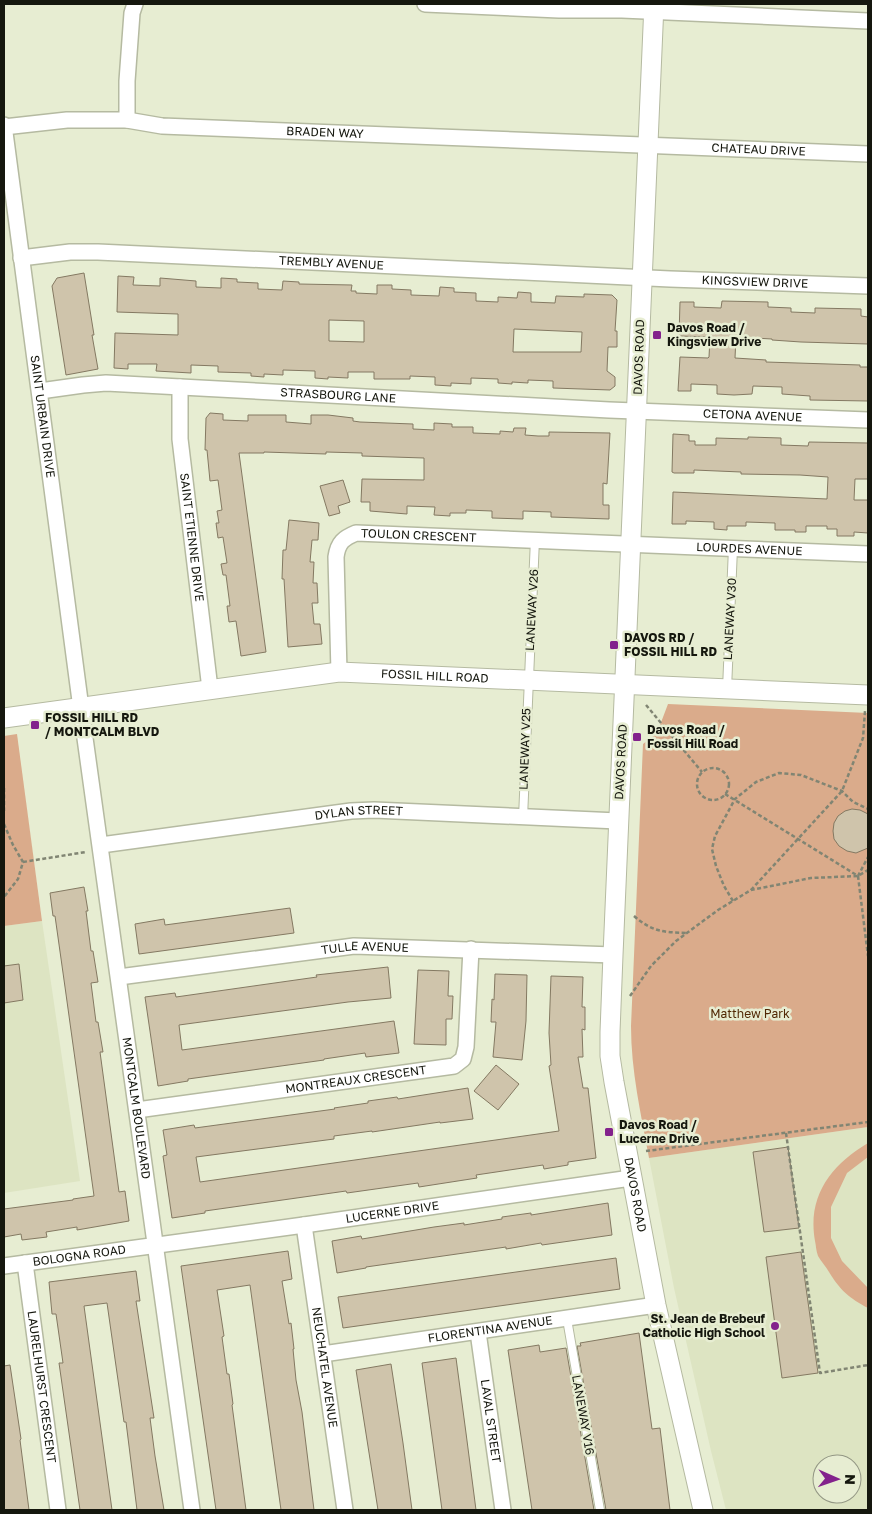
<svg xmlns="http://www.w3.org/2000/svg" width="872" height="1514" font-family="'Golos Text',sans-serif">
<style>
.built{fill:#dde4c2;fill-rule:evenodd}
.green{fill:#daab8b}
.building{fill:#cfc4ab;stroke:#847962;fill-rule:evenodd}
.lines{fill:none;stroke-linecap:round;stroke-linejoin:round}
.service-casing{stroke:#b5baa1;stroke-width:10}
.minor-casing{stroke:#b5baa1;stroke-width:18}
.tertiary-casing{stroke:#b5baa1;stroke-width:21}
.path{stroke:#818573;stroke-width:2.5;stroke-dasharray:4 2.5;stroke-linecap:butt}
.service{stroke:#fff;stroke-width:8}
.minor{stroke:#fff;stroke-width:15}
.tertiary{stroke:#fff;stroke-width:19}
.poi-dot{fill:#83228c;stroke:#e7edd2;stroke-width:2}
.labels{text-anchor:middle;stroke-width:5;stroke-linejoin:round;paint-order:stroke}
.street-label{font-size:12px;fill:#15170e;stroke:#e7edd2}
.poi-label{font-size:12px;font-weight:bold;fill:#15170e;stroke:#e7edd2;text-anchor:start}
.park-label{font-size:12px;fill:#512804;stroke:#e7edd2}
</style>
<rect width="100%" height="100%" fill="#e7edd2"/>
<g class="built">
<path d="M42,921L80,1181L4,1193V926Z"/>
<path d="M868,1127V1510H726L711,1451L674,1288L649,1158ZM822,1464H852V1494H822Z"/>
</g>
<g class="green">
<path d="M668,704L868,713V1127L649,1158C641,1114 631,1071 631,1026L643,744L657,733Z"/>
<path d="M17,734L42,921L4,926V736Z"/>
<path d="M868,1143V1157L847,1173L831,1207V1238L842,1261L868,1288V1308C849,1298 840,1290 829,1272C826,1267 821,1261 818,1256C816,1251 816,1245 815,1241C807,1196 831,1165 868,1143Z"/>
</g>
<g class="building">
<path d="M84,273L94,335H92L98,369L66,375L52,286L57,278Z"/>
<path d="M118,276L134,277L133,285L160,286V278L196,281V287L221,288V278L237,279V282L258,283V289L282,290L283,281L299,282V284L352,285L351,291H356V293L377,294V285H392V289L411,290V295L439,296L440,287L454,288V292L476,293V301L498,302V297L517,298L518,292L531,293V302L555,303L556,296L584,297V294L612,295L617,300L615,331H617V347H608L607,371L615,377V386L610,390L553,388V381L528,380V383L512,382V384L498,383V379L471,378V384L451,383V386L435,385V377L410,376V379H374V372H348V378L328,377V379L315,378V371L283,370V375L264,374V377L251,376V373L218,372V366L191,365V373L156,371L157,364H128V369L114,368L115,333L178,335V314L117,312ZM329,320L364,321V342L329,341ZM514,329L582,332L581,352H513Z"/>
<path d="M722,301L768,302V307L791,308V312L815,313V308L861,309V316L868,317V344L801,342L772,340V339L736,337L735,358L766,360V362L860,365V367H868V401L810,400V396L782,394V387L753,386L752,394L734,395L717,394V385L691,384V391H678L680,357L708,358L709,357L710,337L679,336L680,302H694V307L721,308Z"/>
<path d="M210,413L223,414V420L248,421V415H286V422L311,424V415H328L353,418V421L360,422L413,424V429L434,430V423L452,424V427H473V433L500,434V431L513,432L514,428H526L525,435L538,436H549V432L610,433L607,484L603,483V505H609V519L551,517V512L523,511V519L492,518V511L466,510V513H450V516L434,515L435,507L407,506V514L370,511V502H361L362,479L424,480V458L362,456V453L326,452V454L264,452V453H239L266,652L241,656L236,621L229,622L227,606H230L226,575H223L221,564L227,563L223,537L218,538L216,523H219L217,511L222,510L218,480L210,481L207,450H205L206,418Z"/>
<path d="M673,434L689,435V441H695V445H716V438L748,439V437L781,438V445L808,446L809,442L868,443V479H855L854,500H868V533L854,532V536H837V529H827V526H806V532H795V530H775V523L746,522V526H727V530L714,529V522L686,521V524H672L673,492L827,499L828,477L800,475L741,474V472L694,470V473H674L672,472Z"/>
<path d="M343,480L350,502L338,506L340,513L329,516L320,486Z"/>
<path d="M289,520L319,523L318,540H312L310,562H314L313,583H317L318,603H312L314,624H320L322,644L288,647L284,579H282L283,550H286Z"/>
<path d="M852,809L860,810L868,814V848L856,853L847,851L839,846L834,839L833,831L834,823L838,816L845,811Z"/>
<path d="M84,887L88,911H86L91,951H93L98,982L91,983L96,1022H98L103,1052H100L119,1192L125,1191L129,1221L77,1230V1227L46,1232L47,1237L22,1240L21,1234L4,1237V1209L73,1200V1199L94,1196L65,987L55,916H53L50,893Z"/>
<path d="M290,908L294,933L139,954L135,924L164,919L165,925Z"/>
<path d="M19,964L23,1000L4,1003V966Z"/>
<path d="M388,967L391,998L348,1002L179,1025L182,1050L394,1021L399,1053L366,1057L365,1053L324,1059V1060L188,1079V1081L158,1086L145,997L175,993L176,997L317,977L316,975Z"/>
<path d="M418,970L449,971L448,996H453L452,1019H446V1045L414,1044Z"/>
<path d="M495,974L527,975L526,1021L522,1060L493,1057L496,1022H491L492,999L494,1000Z"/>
<path d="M551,976L583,977L582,1007H585V1030L582,1029L583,1057H578L583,1088H588L596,1158L568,1162V1165L544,1169L543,1165L476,1175L477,1178L419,1187L418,1183L347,1193L346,1191L205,1211V1213L172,1218L163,1156L167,1155L163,1130L194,1125L195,1128L335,1109L334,1108L368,1103V1101L397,1097L398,1099L468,1088L473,1119L440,1123V1122L372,1132V1131L334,1136V1139L196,1157L200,1182L559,1131L549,1066L551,1065L549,1033Z"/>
<path d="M496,1065L519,1084L498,1110L474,1091Z"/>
<path d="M788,1147L799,1228L764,1232L753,1152Z"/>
<path d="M608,1203L612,1235L542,1245L541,1243L506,1249V1247L366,1267V1268L337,1273L332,1241L361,1236L362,1239L434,1227L464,1223V1225L502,1219V1217L531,1213V1215Z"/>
<path d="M288,1251L292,1279L282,1281L289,1324L291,1323L294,1349H293L296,1380L302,1412L314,1510H281L250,1285L217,1290L224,1336L222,1337L227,1374H229L233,1404L232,1405L246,1510H216L181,1266Z"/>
<path d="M801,1252L818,1373L782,1378L766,1257Z"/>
<path d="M616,1258L620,1289L343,1328L338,1297Z"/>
<path d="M136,1271L140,1301H136L154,1418H150L155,1456L164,1510H137L126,1422H124L107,1303L84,1306L112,1510H80L59,1363H63L56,1314H52L49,1282Z"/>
<path d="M639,1333L652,1429L660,1428L670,1510H606L577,1346H581L580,1343Z"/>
<path d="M539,1345L540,1352L566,1348L594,1510H532L508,1350Z"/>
<path d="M456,1358L466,1433L476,1510H442L422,1363Z"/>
<path d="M391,1364L403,1443L412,1510H378L356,1370Z"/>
<path d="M10,1365L21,1439L20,1440L29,1510H4V1366Z"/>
</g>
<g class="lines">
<defs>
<g id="service">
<path d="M727,689L733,548"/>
<path d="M523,818L535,539"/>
<path d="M567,1319L600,1510"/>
</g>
<g id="minor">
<path d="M425,4L559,10H622L868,21"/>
<path d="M127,120V81L132,13L135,4"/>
<path id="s1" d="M4,125L84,731L192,1510"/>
<path id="s2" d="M4,127L67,120H127L162,126L868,154"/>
<path id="s3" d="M21,258L70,252H98L670,279L868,286"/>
<path id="s4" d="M180,387V439L210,689"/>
<path id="s5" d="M40,391L83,385L106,383L609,410L868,420"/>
<path id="s6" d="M339,672L336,557C338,542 344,538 356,533L868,554"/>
<path id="s7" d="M101,845L351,811L374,810L618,821"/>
<path id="s8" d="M119,977L354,946L613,955"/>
<path id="s9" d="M137,1110L454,1066L463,1059L466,1047L471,949"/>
<path id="s10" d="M304,1225L345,1510"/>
<path id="s11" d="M25,1263L58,1510"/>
<path id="s12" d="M4,1266L304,1225L631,1178"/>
<path id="s13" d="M478,1332L503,1510"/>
<path id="s14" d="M323,1354L656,1305"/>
</g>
<g id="tertiary">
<path id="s15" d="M654,4L613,955L610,1032V1056L614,1082L656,1305L703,1510"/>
<path id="s16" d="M4,718L339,672L868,695"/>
</g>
</defs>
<use href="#service" class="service-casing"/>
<use href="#minor" class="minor-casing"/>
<use href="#tertiary" class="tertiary-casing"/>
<g class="path">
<path d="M646,705L702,772"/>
<circle cx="713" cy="784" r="16"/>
<path d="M4,788V811"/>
<path d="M725,794L858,876L868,857"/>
<path d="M4,824L13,845L23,862L18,879L4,897"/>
<path d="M23,862L86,852"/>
<path d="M858,876L868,956"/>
<path d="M751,890L842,791L863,738L865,711"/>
<path d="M733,901L724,886L716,866L712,849L715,836L735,799L756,782L779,773L801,775L842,791L853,802L868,809"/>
<path d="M634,916C653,932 662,932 686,933"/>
<path d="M630,996L651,966L676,941L718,910L751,890L811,878L858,876L868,870"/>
<path d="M786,1133L820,1373L868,1365"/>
<path d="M646,1151L868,1122"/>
</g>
<use href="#service" class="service"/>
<use href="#minor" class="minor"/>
<use href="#tertiary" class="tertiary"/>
</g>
<g class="poi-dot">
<rect x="652" y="330" width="10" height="10" rx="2.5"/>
<rect x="609" y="640" width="10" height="10" rx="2.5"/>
<rect x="30" y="720" width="10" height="10" rx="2.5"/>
<rect x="632" y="732" width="10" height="10" rx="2.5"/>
<rect x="604" y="1127" width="10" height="10" rx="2.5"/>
<circle cx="775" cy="1326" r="5"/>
</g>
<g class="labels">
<g class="street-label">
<text dy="4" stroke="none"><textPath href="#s2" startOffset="322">BRADEN WAY</textPath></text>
<text dy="4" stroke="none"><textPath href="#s2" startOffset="756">CHATEAU DRIVE</textPath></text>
<text dy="4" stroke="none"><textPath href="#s3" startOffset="311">TREMBLY AVENUE</textPath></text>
<text dy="4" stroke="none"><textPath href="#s3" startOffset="735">KINGSVIEW DRIVE</textPath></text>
<text transform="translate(639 357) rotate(-88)" y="4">DAVOS ROAD</text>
<text dy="4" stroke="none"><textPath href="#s5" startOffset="299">STRASBOURG LANE</textPath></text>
<text dy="4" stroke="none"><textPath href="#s5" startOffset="714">CETONA AVENUE</textPath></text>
<text dy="4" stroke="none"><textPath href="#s1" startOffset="294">SAINT URBAIN DRIVE</textPath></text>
<text dy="4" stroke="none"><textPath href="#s6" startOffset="211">TOULON CRESCENT</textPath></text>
<text dy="4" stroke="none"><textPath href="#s4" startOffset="151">SAINT ETIENNE DRIVE</textPath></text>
<text dy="4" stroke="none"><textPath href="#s6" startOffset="542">LOURDES AVENUE</textPath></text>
<text transform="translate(532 610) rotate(-87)" y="4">LANEWAY V26</text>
<text transform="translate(730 619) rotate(-87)" y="4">LANEWAY V30</text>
<text dy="4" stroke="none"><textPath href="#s16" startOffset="434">FOSSIL HILL ROAD</textPath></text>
<text transform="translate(525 749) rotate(-88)" y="4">LANEWAY V25</text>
<text transform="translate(621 762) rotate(-87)" y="4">DAVOS ROAD</text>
<text dy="4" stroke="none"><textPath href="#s7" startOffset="260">DYLAN STREET</textPath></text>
<text dy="4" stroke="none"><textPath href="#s8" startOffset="248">TULLE AVENUE</textPath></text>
<text dy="4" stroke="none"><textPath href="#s9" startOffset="221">MONTREAUX CRESCENT</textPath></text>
<text dy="4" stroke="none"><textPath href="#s1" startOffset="992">MONTCALM BOULEVARD</textPath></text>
<text dy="4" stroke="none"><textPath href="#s15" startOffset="1194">DAVOS ROAD</textPath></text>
<text dy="4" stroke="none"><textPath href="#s12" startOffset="392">LUCERNE DRIVE</textPath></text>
<text dy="4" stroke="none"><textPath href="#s12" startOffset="76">BOLOGNA ROAD</textPath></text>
<text dy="4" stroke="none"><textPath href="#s14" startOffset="169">FLORENTINA AVENUE</textPath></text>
<text dy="4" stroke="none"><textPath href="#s10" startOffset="144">NEUCHATEL AVENUE</textPath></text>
<text dy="4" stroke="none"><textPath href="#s11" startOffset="125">LAURELHURST CRESCENT</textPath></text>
<text transform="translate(583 1415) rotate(80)" y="4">LANEWAY V16</text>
<text dy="4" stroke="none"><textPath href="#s13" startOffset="90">LAVAL STREET</textPath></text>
</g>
<g class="poi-label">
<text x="667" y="332">Davos Road /<tspan x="667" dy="14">Kingsview Drive</tspan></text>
<text x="624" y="642">DAVOS RD /<tspan x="624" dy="14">FOSSIL HILL RD</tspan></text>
<text x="45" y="722">FOSSIL HILL RD<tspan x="45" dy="14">/ MONTCALM BLVD</tspan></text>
<text x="647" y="734">Davos Road /<tspan x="647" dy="14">Fossil Hill Road</tspan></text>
<text x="619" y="1129">Davos Road /<tspan x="619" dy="14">Lucerne Drive</tspan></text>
<text x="765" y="1323" text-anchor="end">St. Jean de Brebeuf<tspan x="765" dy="14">Catholic High School</tspan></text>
</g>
<g class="park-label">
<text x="750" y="1018">Matthew Park</text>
</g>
</g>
<rect width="872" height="1514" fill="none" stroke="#15170e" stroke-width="10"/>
<g transform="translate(837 1479) rotate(92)"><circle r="24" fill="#e7edd2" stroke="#939784"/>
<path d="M0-4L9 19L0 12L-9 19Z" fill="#83228c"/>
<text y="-8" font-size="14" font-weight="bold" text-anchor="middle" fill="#15170e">N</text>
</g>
</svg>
